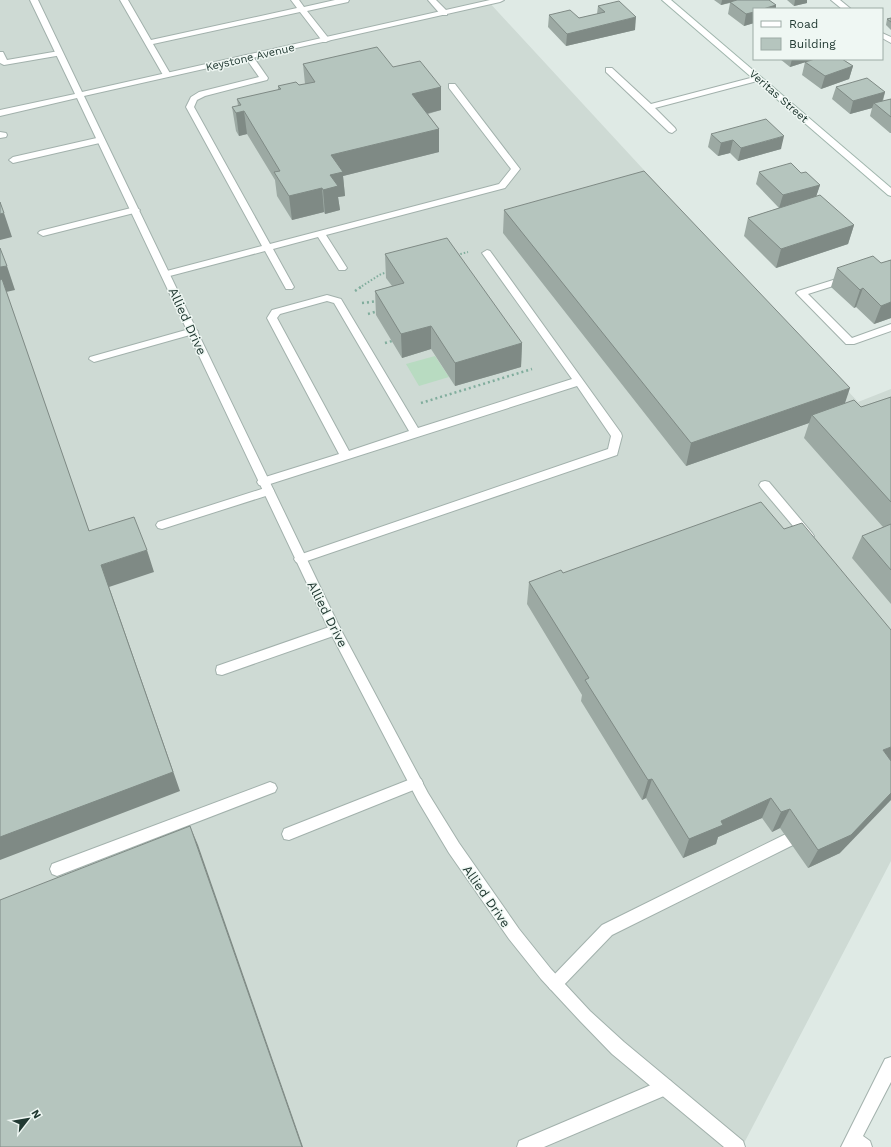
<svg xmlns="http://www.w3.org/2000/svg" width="891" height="1147" font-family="'Work Sans',sans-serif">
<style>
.built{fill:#cedad4}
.green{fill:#b8dbc1}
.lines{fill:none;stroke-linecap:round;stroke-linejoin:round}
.lane-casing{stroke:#a2b1ac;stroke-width:2}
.street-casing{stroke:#a2b1ac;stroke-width:2}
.secondary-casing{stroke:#9fb5ac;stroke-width:2}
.path-far1{stroke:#81ad9d;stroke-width:2;stroke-dasharray:1.5 2;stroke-linecap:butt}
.path{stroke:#81ad9d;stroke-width:2.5;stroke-dasharray:2 3;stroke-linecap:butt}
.lane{fill:#fff;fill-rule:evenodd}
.street{fill:#fff;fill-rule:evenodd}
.secondary{fill:#fff;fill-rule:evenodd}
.wall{fill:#9ca9a3}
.shaded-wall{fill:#7f8a85}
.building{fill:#b5c5be;stroke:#7f8a85}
.labels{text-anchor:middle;stroke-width:3;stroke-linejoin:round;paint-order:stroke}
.far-street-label{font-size:11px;fill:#213932;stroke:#eff7f3}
.street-label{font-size:13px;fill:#213932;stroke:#eff7f3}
</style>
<rect width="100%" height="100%" fill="#dfeae5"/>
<path class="built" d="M0,0H487L858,402L891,389V861L742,1147H0Z"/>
<path class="green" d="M435,356L449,377L419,386L406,364Z"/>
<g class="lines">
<defs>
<g id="lane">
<path d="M120,0H128L151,40L297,8L291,0H299L304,7L335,0H349L348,2L307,11L330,40L326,42H323L300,12L153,44L171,75L167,77L163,75Z"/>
<path d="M428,0H436L447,11V15H441Z"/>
<path d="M831,0H840L851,9H842Z"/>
<path d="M882,33L891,37V43L882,38Z"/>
<path d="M59,51L63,53L62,55L4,65L0,63V52H3L7,60Z"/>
<path d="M246,55H252L268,78L267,80L205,96L197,100L194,107L270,244L499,184L511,169L449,88V84H455L520,169L505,188L326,235L347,268L345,270H339L318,237L273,249L294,287L292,289H286L265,251L166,277L163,276L161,274L163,272L262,246L186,107L191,97L199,92L259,77L245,57Z"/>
<path d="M606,68H612L651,104L758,76L762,78L761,80L655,108L675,128L676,130L672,133L669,132L606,72Z"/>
<path d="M0,132L6,133L7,135L6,137L0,138Z"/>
<path d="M101,137L105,140L104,142L13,163L9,160L13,157Z"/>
<path d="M135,207L140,210L138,212L43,236L38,233L40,231Z"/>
<path d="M487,250L490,251L621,433L622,436L617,455L304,562L300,564L296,562L294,559L296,556L608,449L611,436L577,386L267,485L263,486L259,485L257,482L259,479L339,454L267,318L272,310L327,295L341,299L418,428L572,379L482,253ZM327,301L334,303L409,431L349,451L277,318L280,314Z"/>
<path d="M846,276L851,279L849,281L808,294L852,338L891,324V331L854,344H846L796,293L798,291Z"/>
<path d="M193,328L198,331L197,333L94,362L89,359L90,357Z"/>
<path d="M765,481L769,482L812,533L814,536L812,539L808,540L804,539L761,488L759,485L761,482Z"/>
<path d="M268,487L272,488L274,491L272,494L162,529L158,528L156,525L158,522Z"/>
<path d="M335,625L339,626L341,630L339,634L222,675L217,674L216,670L217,666Z"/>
<path d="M416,777L421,779L423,783L421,787L289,840L284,839L282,834L284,829Z"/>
<path d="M270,782L275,784L277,788L275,792L57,876L52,874L50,869L52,864Z"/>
<path d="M788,833L793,835L795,840L793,845L612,935L560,989L555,992L550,989L547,984L550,979L602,925Z"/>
<path d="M891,1057V1082L863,1136L870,1141L872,1147H841L885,1059Z"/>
<path d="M665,1079L671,1081L673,1087L671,1093L544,1147H517L519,1141Z"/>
</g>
<path id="street" d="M30,0H38L82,92L490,0H504L500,2L84,96L340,628L428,793L459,843L519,929L551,969L590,1011L624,1042L743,1141L745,1147H724L612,1054L580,1021L541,979L509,939L449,853L418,801L329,630L77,98L0,116V110L75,94Z"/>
<path id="secondary" d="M662,0H671L891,188V196L888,195Z"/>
</defs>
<use href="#lane" class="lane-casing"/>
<use href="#street" class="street-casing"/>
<use href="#secondary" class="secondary-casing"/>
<g class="path-far1">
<path d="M457,255L468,252"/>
<path d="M359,288L381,274L388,272"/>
</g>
<g class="path">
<path d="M355,291L361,287"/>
<path d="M362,303L379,301"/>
<path d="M368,314L378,311"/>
<path d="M385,343L392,341"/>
<path d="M421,403L532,369"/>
</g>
<use href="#lane" class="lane"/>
<use href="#street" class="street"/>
<use href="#secondary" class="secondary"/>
</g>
<g class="wall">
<path d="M714,0H769L776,5V9H754V23L744,26L728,14L730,3L721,5Z"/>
<path d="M787,0H807V3L794,6Z"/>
<path d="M598,6L635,30L566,46L548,27L549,15L579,18L597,14Z"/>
<path d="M891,18V30L886,25L887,19Z"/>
<path d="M780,59H842L853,66L849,79L821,89L802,75L805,62L809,61L790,67Z"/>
<path d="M303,64L393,67L441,87V110L428,114L439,129V152L343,176L345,196L338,197L340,210L325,214L324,212L292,220L277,196L275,180L247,134L239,136L236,131L232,107L238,106L237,99L278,90V86L299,85L305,84Z"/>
<path d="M836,87L885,92L883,101L891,99V133H890L870,116L872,108L850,114L832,99Z"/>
<path d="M711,134L781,149L738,161L730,153L718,156L708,147Z"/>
<path d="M759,172L801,173L820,185L816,196L854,225L848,244L776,268L744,236L748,218L779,208L756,184Z"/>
<path d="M504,210L845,403L861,407L891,397V604L852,558L862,536L883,527L804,438L809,423L686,466L503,233Z"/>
<path d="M385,254L522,343L521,367L455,386L431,349L402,358L376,315L375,291L392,286L386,278Z"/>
<path d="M891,260V318L874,324L856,307L854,308L831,287L837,268L881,263Z"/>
<path d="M563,573L840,853L808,868L780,828L772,832L762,818L718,837L716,844L683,858L646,798L642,800L581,701L582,695L527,604L529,582Z"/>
</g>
<g class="shaded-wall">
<path d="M722,0H739L721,5Z"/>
<path d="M795,0H807V3L794,6Z"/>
<path d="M776,5V9H763Z"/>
<path d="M754,12V23L744,26L746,14Z"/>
<path d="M636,17L635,30L566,46L567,34Z"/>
<path d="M792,59H815L790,67Z"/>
<path d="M853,66L849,79L821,89L825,76Z"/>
<path d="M441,87V110L413,117L412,94Z"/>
<path d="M885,92L881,105L874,103L872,108L850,114L853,101Z"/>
<path d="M244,111L247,134L239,136L236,113Z"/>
<path d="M439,129V152L343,176L345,196L338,197L340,210L325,214L323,190L330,175L331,155Z"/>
<path d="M784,136L781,149L738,161L741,148Z"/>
<path d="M733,140L730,153L718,156L721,143Z"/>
<path d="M820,185L816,197L779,208L783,195Z"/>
<path d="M322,188L324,212L292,220L289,196Z"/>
<path d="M4,213L12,237L0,240V214Z"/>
<path d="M854,225L848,244L776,268L781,249Z"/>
<path d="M7,266L15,290L6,292L97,554L0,294V267Z"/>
<path d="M863,288L856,307L854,308L860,290Z"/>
<path d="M891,302V318L874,324L881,306Z"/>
<path d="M431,326V349L402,358L401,334Z"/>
<path d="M522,343L521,367L455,386V363Z"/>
<path d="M850,388L842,412L812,415L809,423L686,466L691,443Z"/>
<path d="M147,550L154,572L109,587L180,791L0,860V837L101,565Z"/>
<path d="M891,747V762L883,750Z"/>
<path d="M652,779L646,798L642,800L648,780Z"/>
<path d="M891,793V800L840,853L808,868L818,850Z"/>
<path d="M771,798L762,818L718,837L716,844L683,858L689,839L721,821Z"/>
<path d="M790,809L780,828L772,832L781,812Z"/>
<path d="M190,826L198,845L303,1147H302Z"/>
</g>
<g class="building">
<path d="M737,0H769L776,5L763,9H754V12L746,14L730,2Z"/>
<path d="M619,1L636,17L567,34L549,15L570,10L579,18L605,12L598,6Z"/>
<path d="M891,18V22L887,19Z"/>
<path d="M377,47L393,67L420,61L441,87L412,94L439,129L331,155L343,172L330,175L338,186L323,190L322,188L289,196L274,172L280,171L244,111L236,113L232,107L241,105L237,99L281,89L278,86L296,82L299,85L315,82L303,64Z"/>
<path d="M815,59H842L853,66L825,76L805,62Z"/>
<path d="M867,78L885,92L853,101L836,87Z"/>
<path d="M891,99V117L874,103Z"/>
<path d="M766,119L784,136L741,148L733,140L721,143L711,134Z"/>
<path d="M791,163L801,173L806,172L820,185L783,195L759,172Z"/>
<path d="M644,171L850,388L691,443L504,210Z"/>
<path d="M820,195L854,225L781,249L748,218Z"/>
<path d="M0,202L4,213L0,214Z"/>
<path d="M447,238L522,343L455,363L431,326L401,334L375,291L404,283L385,254Z"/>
<path d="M0,248L7,266L0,267Z"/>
<path d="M873,256L881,263L891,260V302L881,306L863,288L860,290L837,268Z"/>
<path d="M2,279L89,531L134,517L147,550L101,565L173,772L0,837V280Z"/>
<path d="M891,397V502L812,415L854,400L861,407Z"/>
<path d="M761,502L784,529L802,523L891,630V747L883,750L891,761V793L851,835L818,850L790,809L781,812L771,798L721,821L723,825L689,839L652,779L648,780L585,680L589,678L529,582L561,570L563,573Z"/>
<path d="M891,524V570L862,536Z"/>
<path d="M190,826L302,1147H0V900Z"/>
</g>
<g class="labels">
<g class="far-street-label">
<text transform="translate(250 57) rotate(-13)" y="4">Keystone Avenue</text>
<text transform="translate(779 96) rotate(41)" y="4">Veritas Street</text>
</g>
<g class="street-label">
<text transform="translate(188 321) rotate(65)" y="5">Allied Drive</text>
<text transform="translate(328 614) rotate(63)" y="5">Allied Drive</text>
<text transform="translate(487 896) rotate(55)" y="5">Allied Drive</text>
</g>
</g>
<rect x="753" y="8" width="130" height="52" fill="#eff7f3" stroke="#9daba6"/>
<rect x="761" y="21" width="20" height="6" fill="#ffffff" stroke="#9daba6"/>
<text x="789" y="28" font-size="12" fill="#213932">Road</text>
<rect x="761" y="38" width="20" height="12" fill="#b5c5be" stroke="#9daba6"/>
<text x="789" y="48" font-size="12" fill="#213932">Building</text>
<g transform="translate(28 1119) rotate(59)" stroke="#eff7f3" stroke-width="3" paint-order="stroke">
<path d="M0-3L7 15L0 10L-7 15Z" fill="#213932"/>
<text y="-6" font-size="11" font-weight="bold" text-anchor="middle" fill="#213932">N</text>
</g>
</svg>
